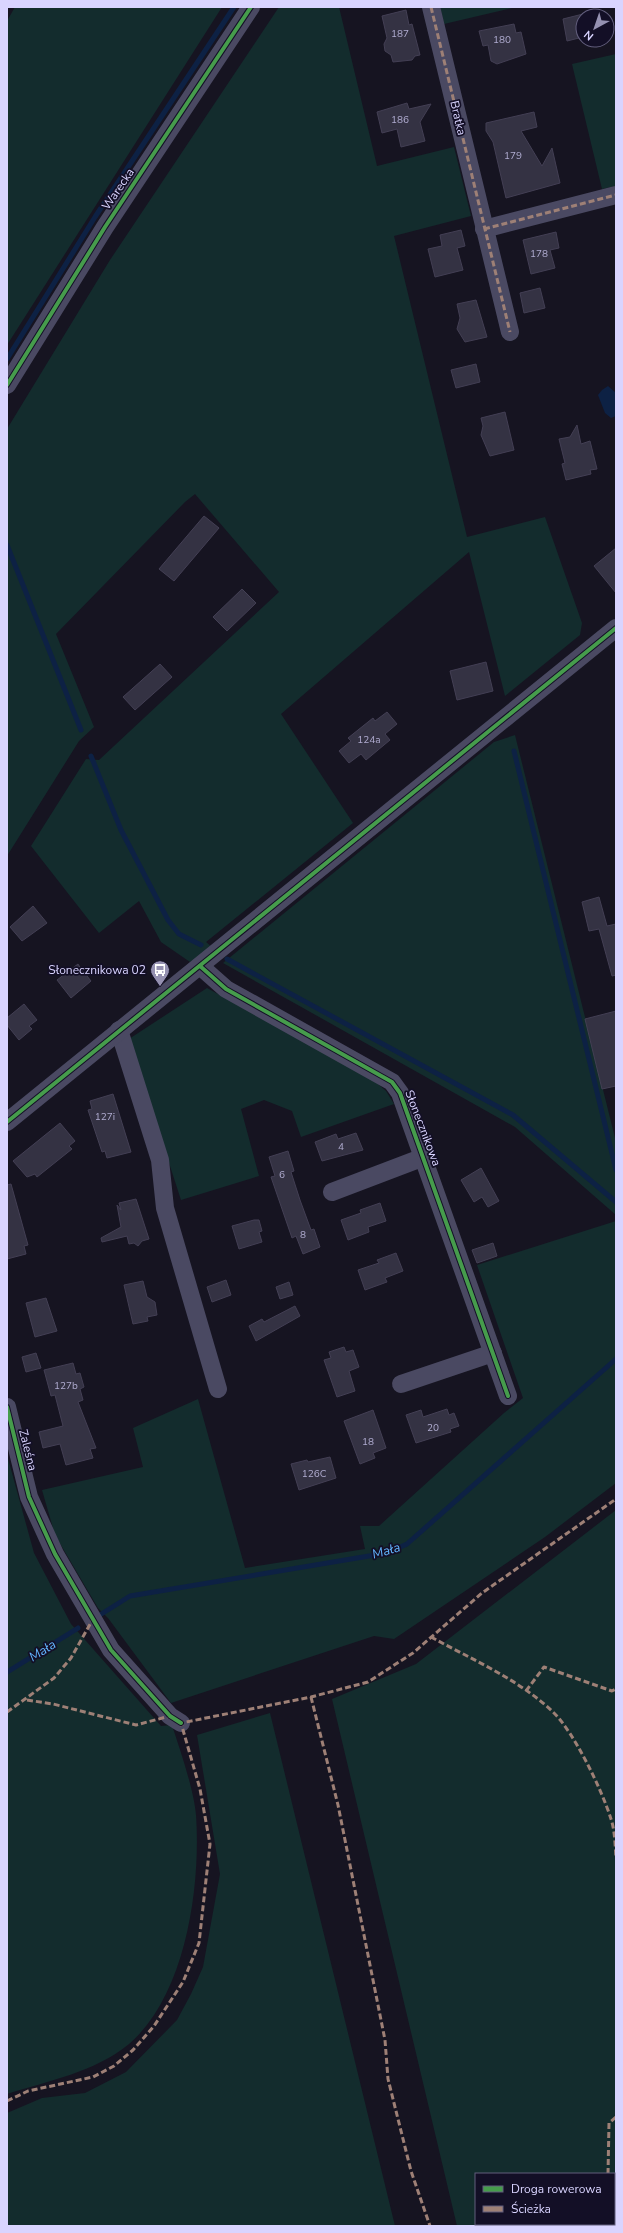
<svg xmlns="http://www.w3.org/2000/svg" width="623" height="2233" font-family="'Nunito Sans',sans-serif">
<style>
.green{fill:#132c2d;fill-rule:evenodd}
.water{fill:#0d2144}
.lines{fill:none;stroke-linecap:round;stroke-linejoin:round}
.stream{stroke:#0d2144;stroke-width:5}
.building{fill:#343243;stroke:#433f54}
.minor{stroke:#4a4962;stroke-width:18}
.quiet{stroke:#9e8076;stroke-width:3;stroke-dasharray:6 3;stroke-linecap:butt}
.cycleway-casing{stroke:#130f26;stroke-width:6}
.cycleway{stroke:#469c4c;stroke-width:4}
.labels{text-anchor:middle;stroke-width:3.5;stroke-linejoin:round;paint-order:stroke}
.number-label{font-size:10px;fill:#b0acd0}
.street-label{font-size:12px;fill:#d9d4ff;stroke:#130f26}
.poi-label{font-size:12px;fill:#d9d4ff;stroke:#130f26;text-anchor:end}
.water-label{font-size:13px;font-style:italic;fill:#62b6ff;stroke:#130f26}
</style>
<rect width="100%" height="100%" fill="#161421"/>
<g class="green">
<path d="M15,7H222L7,345V21Z"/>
<path d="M279,7H339L377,166L454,147L471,216L394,236L467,537L545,517L582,623L580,635L505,696L469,552L281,714L353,823L206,942L212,947L190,962L161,942L139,901L99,933L31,846L86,759L99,760L279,592L195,494L185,502L56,634L94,727L79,741L7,856V429L110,260Z"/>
<path d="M440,7H516L444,24Z"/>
<path d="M616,54V186L602,189L572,64Z"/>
<path d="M515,735L616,1142V1215L515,1127L223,963L494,742Z"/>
<path d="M207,988L371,1078L386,1091L394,1104L301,1137L292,1111L264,1100L241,1109L259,1176L181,1200L129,1039Z"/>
<path d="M616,1221V1483L545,1537L394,1639L374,1636L171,1703L108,1618L98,1608L55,1535L42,1490L143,1467L133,1428L198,1399L245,1568L365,1549L360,1526H379L504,1413L523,1398L477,1265Z"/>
<path d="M7,1455L34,1553L71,1624L161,1726L172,1725C180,1750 194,1790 196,1815C201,1886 186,1995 129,2044C95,2072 48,2081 7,2094Z"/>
<path d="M616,1510V2226H457L332,1699L416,1664ZM476,2174H614V2224H476Z"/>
<path d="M270,1713L395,2226H7V2113L42,2098L85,2093L126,2072L177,2020L191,1994L203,1967L220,1874L197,1735Z"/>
</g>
<path class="water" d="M608,386L616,393V416L611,418L605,413L598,395L602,390Z"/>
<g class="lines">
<g class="stream">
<path d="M7,359L95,217L234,7"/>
<path d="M7,545L81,730"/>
<path d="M514,751L616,1170"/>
<path d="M91,756L121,830L168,920L179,934L201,945"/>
<path d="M227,959L513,1115L616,1202"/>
<path d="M95,1618L130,1596L387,1553L407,1544L616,1359"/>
<path d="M7,1672L78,1628"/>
</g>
</g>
<g class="building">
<path d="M406,10L409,25L412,24L420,55L415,56L412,60L393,62L391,55L385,51L384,44L387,38L382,16Z"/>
<path d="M583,14V37L567,41L563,19Z"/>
<path d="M514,24L516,33L521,32L526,54L497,64L491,61L488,45L483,46L479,31Z"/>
<path d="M407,103L409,109L431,104L420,122L425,141L401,147L397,129L382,133L377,112Z"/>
<path d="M534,112L537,127L521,131L542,166L552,148L560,183L506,198L493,142L486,131V123Z"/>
<path d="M461,230L465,246L457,248L463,270L435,277L428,249L442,246L440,235Z"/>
<path d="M556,232L559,248L550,250L555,268L531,274L523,240Z"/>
<path d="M540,288L545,308L524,313L520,293Z"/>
<path d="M476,300L487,337L465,342L457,329L460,318L457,304Z"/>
<path d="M476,364L480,382L456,388L451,370Z"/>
<path d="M505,412L514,450L490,456L481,435L483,426L481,418Z"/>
<path d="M577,425L581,444L590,441L597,469L590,470L591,474L566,480L562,464L565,463L559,439L570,437Z"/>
<path d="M204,516L219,528L174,581L159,569Z"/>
<path d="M616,548V593L594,566Z"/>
<path d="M242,589L256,603L227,631L213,617Z"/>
<path d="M486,662L493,691L457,700L450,671Z"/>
<path d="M160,664L172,677L135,710L123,697Z"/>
<path d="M387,712L397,724L385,734L390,740L366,760L361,754L349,763L339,751L351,741L348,738L373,718L375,721Z"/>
<path d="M599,897L607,926L616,924V975L612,976L599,929L589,931L582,902Z"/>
<path d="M33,906L47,923L22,941L10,927Z"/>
<path d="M78,964L81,969H88L87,976L91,981L71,998L57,980Z"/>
<path d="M24,1004L37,1020L29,1026L32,1029L19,1040L7,1025V1018Z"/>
<path d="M616,1011V1086L602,1089L585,1019Z"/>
<path d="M113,1094L131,1152L107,1158L105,1151L102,1152L88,1110L92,1109L90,1101Z"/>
<path d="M60,1123L75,1141L69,1146L72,1149L37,1177L35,1174L27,1177L13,1161Z"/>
<path d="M356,1133L363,1150L322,1161L315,1142L336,1134L338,1139Z"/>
<path d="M288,1151L294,1171L291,1172L300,1200L311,1230L314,1229L320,1247L303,1254L296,1236L292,1238L271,1177L275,1176L269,1157Z"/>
<path d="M481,1168L499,1201L488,1207L482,1197L474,1202L461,1180Z"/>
<path d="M11,1184L28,1245L24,1246L26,1254L7,1259V1185Z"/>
<path d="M136,1199L149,1239L142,1241L138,1246L134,1243L129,1244L127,1236L102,1242L101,1238L121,1227L117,1205L121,1210L119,1203Z"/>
<path d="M380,1203L386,1221L368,1227L369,1232L348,1240L341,1220L361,1213L360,1210Z"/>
<path d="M254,1220H259L262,1231L259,1232L262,1242L239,1249L232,1226Z"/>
<path d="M493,1243L497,1256L477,1263L472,1250Z"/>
<path d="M396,1253L403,1271L385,1278L387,1282L365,1290L358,1270L379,1263L377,1260Z"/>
<path d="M226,1280L231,1295L212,1302L207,1287Z"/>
<path d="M143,1281L147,1297L155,1302L157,1315L147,1317L148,1321L133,1324L124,1285Z"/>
<path d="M289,1282L293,1295L280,1299L276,1287Z"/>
<path d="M46,1298L57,1331L35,1337L26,1303Z"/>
<path d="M295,1306L300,1316L256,1341L249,1326L262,1319L264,1322Z"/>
<path d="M344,1347L346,1352L353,1350L359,1367L349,1371L355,1391L337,1397L324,1360L331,1358L329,1352Z"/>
<path d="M36,1353L41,1368L26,1372L22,1357Z"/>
<path d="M73,1363L76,1374L80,1373L84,1387L80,1389L83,1400L78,1402L96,1448L90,1449L93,1458L66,1465L60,1444L43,1448L39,1432L63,1426L55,1395L51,1396L44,1370Z"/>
<path d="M447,1409L449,1415L454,1413L459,1426L450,1429L451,1432L416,1443L406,1415L421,1410L423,1417Z"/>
<path d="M373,1410L386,1448L373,1453L375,1458L360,1464L344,1421Z"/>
<path d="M330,1457L336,1478L299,1490L291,1464L307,1460L308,1462Z"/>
</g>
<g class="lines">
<g class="minor">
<path d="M431,7L510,332"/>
<path d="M484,229L616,195"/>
<path d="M7,385L105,227L251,7"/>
<path d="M200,966L226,989L392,1082L400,1093L508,1396"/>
<path d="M119,1030L160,1160L165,1208L218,1389"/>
<path d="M7,1122L616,628"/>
<path d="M332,1192L424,1157"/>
<path d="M401,1384L493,1353"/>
<path d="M7,1407L29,1497L55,1554L111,1650L170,1716L181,1723"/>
</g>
<g class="quiet">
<path d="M431,7L510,332"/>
<path d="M484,229L616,195"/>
<path d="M431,1637C471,1659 520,1680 553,1712C574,1732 602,1790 611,1819C615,1831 615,1845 616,1858"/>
<path d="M526,1691L544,1667L612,1691L616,1689"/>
<path d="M311,1697L338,1805L385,2040L388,2079L411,2171L430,2226"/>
<path d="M27,1700L53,1704L136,1725L170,1716"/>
<path d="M7,1712L54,1678L71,1658L93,1619"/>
<path d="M7,2101L28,2091L93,2077L114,2066L133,2050L154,2026L183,1982L199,1943L210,1844L200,1789L181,1723L311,1697L368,1682L413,1653L482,1593L616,1499"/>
<path d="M608,2174L609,2123L616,2117"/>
<path d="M613,2224V2226"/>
</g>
<defs>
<g id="cycleway">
<path d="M7,385L105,227L251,7"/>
<path d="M200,966L226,989L392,1082L400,1093L508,1396"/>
<path d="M7,1122L616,628"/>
<path d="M7,1407L29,1497L55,1554L111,1650L170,1716L181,1723"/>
</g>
</defs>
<use href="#cycleway" class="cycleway-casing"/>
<use href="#cycleway" class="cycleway"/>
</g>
<defs>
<symbol id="bus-pin" viewBox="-11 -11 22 30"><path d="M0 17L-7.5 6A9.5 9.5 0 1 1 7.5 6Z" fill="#9591b1" stroke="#130f26"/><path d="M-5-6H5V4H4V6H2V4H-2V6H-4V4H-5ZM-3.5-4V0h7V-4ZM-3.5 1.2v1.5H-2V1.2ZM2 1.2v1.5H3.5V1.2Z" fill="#fff"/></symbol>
</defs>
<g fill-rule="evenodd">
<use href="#bus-pin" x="149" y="959" width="22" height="30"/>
</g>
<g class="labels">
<g class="number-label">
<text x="400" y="37">187</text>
<text x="502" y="43">180</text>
<text x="400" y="123">186</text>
<text x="513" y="159">179</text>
<text x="539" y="257">178</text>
<text x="369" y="743">124a</text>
<text x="105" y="1120">127i</text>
<text x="341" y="1150">4</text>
<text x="282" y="1178">6</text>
<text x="303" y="1238">8</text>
<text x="66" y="1389">127b</text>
<text x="433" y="1431">20</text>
<text x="368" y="1445">18</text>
<text x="314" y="1477">126C</text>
</g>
<g class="street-label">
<text transform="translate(458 118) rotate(77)" y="4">Bratka</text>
<text transform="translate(118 189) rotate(-56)" y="4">Warecka</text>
<text transform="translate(423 1128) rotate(69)" y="4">Słonecznikowa</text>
<text transform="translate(28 1450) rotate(76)" y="4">Zaleśna</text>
</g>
<g class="poi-label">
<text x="146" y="974">Słonecznikowa 02</text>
</g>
<g class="water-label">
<text transform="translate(386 1550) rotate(-16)" y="5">Mała</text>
<text transform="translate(42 1650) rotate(-32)" y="5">Mała</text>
</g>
</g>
<rect width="623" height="2233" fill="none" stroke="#d9d4ff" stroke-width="16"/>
<rect x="475" y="2173" width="140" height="52" fill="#130f26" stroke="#625e7d"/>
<rect x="483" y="2186" width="20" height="6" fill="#469c4c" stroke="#625e7d"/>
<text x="511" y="2193" font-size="12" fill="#d9d4ff">Droga rowerowa</text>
<rect x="483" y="2206" width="20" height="6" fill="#9e8076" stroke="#625e7d"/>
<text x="511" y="2213" font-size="12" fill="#d9d4ff">Ścieżka</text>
<g transform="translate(595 28) rotate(220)"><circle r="19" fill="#130f26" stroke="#625e7d"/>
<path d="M0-3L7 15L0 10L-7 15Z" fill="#9591b1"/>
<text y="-6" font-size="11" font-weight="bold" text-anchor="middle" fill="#d9d4ff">N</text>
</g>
</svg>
